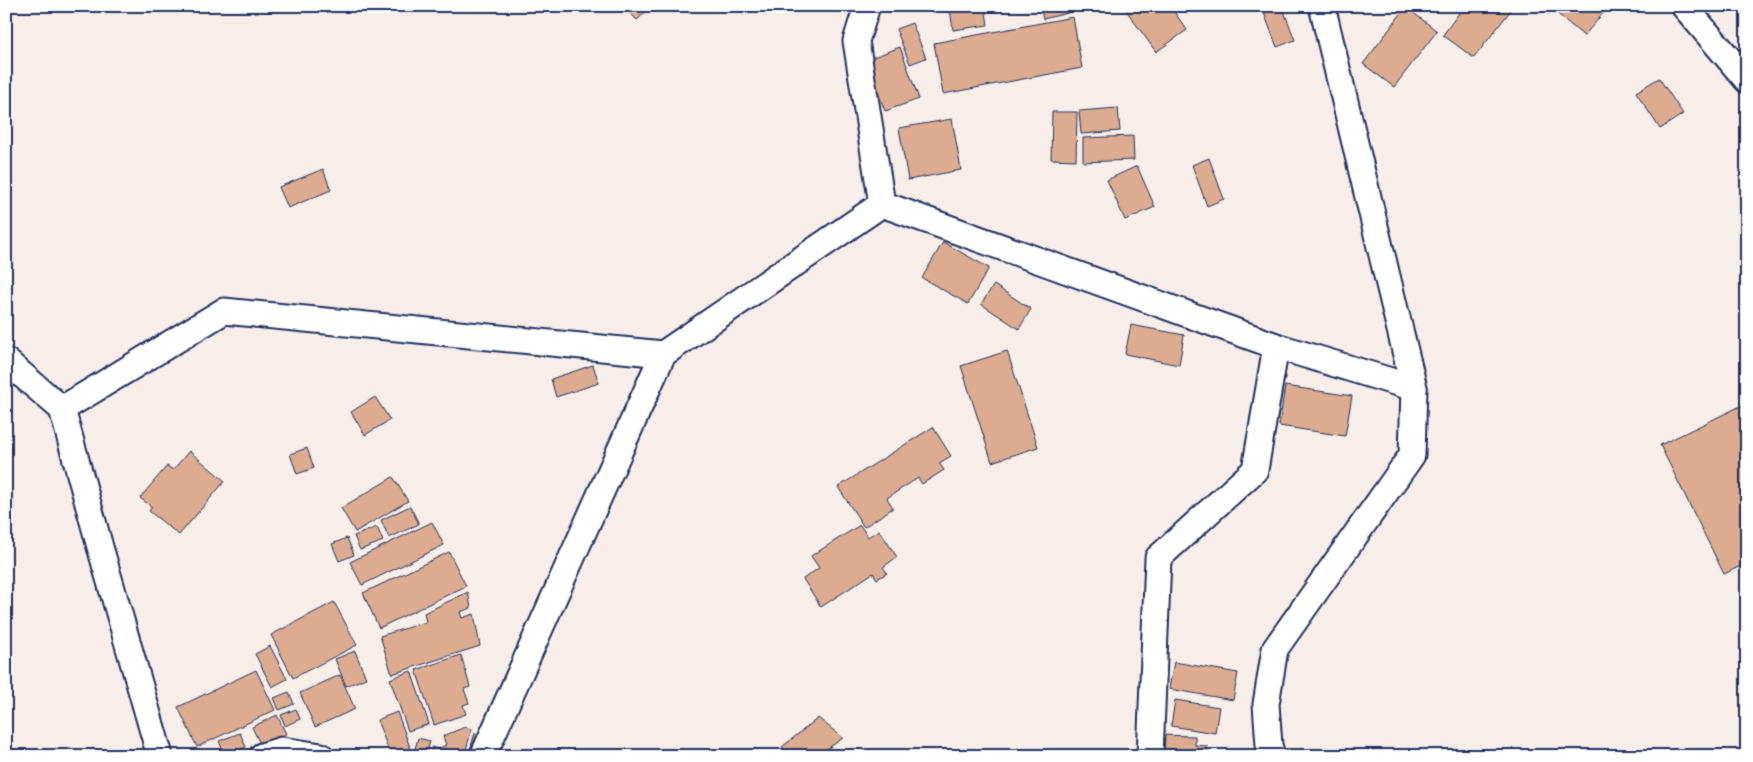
<svg xmlns="http://www.w3.org/2000/svg" width="1753" height="762" font-family="Itim,sans-serif">
<style>
.building{fill:#ddac90;stroke:#1b2f5e}
.lines{fill:none;stroke-linecap:round;stroke-linejoin:round}
.minor-casing{stroke:#1b2f5e;stroke-width:29}
.minor{stroke:#fff;stroke-width:25}
</style>
<rect width="100%" height="100%" fill="#f8eee9"/>
<filter id="ink" filterUnits="userSpaceOnUse"><feTurbulence type="fractalNoise" baseFrequency=".02" numOctaves="2"/><feDisplacementMap in="SourceGraphic" scale="10" xChannelSelector="R" yChannelSelector="G"/><feConvolveMatrix kernelMatrix="1 2 1 2 8 2 1 2 1" color-interpolation-filters="sRGB"/></filter>
<g filter="url(#ink)">
<g class="building">
<path d="M623,6H652L637,20Z"/>
<path d="M965,6H985L988,25L953,30L950,9Z"/>
<path d="M1040,6H1067L1068,13L1043,19Z"/>
<path d="M1123,6H1170L1187,30L1156,52Z"/>
<path d="M1282,6L1295,40L1277,47L1264,13Z"/>
<path d="M1464,6H1514L1474,58L1443,35Z"/>
<path d="M1548,6H1609L1584,36Z"/>
<path d="M1406,7L1437,31L1394,87L1363,64Z"/>
<path d="M1073,17L1082,68L943,94L934,43Z"/>
<path d="M912,23L926,58L910,64L896,29Z"/>
<path d="M900,47L919,99L885,111L866,60Z"/>
<path d="M1659,78L1683,114L1660,129L1636,92Z"/>
<path d="M1118,108L1120,131L1081,134L1079,111Z"/>
<path d="M1052,112H1077L1076,160L1051,159Z"/>
<path d="M952,119L961,170L908,180L899,128Z"/>
<path d="M1133,136L1134,160L1083,162V138Z"/>
<path d="M1209,158L1224,199L1207,206L1192,165Z"/>
<path d="M1137,166L1155,207L1125,220L1107,180Z"/>
<path d="M323,169L331,190L288,208L279,187Z"/>
<path d="M943,242L989,268L968,304L922,278Z"/>
<path d="M994,285L1031,309L1019,329L981,304Z"/>
<path d="M1131,325L1184,335L1179,365L1125,354Z"/>
<path d="M1007,351L1038,447L992,462L961,366Z"/>
<path d="M593,365L599,383L556,397L551,379Z"/>
<path d="M1285,386L1352,396L1345,436L1279,426Z"/>
<path d="M375,397L390,420L365,435L351,412Z"/>
<path d="M1747,403V563L1724,574L1660,445Z"/>
<path d="M933,427L951,456L939,463L944,470L922,484L918,478L887,498L893,508L864,527L838,487Z"/>
<path d="M307,448L314,468L297,474L290,454Z"/>
<path d="M189,451L225,481L179,535L149,511L152,507L140,498L167,466L173,470Z"/>
<path d="M393,477L408,501L355,532L341,508Z"/>
<path d="M410,506L419,524L389,538L381,520Z"/>
<path d="M432,522L444,545L362,585L350,562Z"/>
<path d="M860,525L868,537L879,530L897,557L883,567L887,573L877,579L873,573L821,607L803,579L819,568L811,556Z"/>
<path d="M377,527L383,541L360,550L354,536Z"/>
<path d="M347,538L354,555L339,561L332,544Z"/>
<path d="M449,552L466,586L379,628L363,593Z"/>
<path d="M468,592L471,608L460,612L462,618L474,614L480,646L392,674L380,636L426,622L424,613Z"/>
<path d="M334,602L357,645L293,678L271,635Z"/>
<path d="M270,646L287,679L272,687L255,654Z"/>
<path d="M355,651L366,678L346,686L335,659Z"/>
<path d="M461,655L470,687L464,689L469,703L463,705L466,714L434,725L416,670Z"/>
<path d="M1174,662L1238,673L1233,700L1169,689Z"/>
<path d="M256,670L275,710L197,747L178,707Z"/>
<path d="M411,671L429,724L408,731L390,679Z"/>
<path d="M340,675L355,709L315,727L300,693Z"/>
<path d="M289,692L294,704L279,710L274,698Z"/>
<path d="M1175,700L1219,707L1215,733L1171,726Z"/>
<path d="M296,709L300,719L285,726L281,715Z"/>
<path d="M397,712L411,750L397,756H391L377,720Z"/>
<path d="M277,715L286,734L261,746L252,727Z"/>
<path d="M818,718L843,738L827,749L833,756H789L782,747Z"/>
<path d="M465,727L472,729L464,756H430L432,747L438,749L446,745L443,736Z"/>
<path d="M240,733L246,747L225,756L219,741Z"/>
<path d="M475,733L487,737L481,756H468Z"/>
<path d="M1160,735L1195,736V745L1207,746V756H1160Z"/>
<path d="M418,738L430,741L426,756H413Z"/>
</g>
<g class="lines">
<defs>
<g id="minor">
<path d="M867,6L856,41L882,204"/>
<path d="M1684,6L1747,80"/>
<path d="M6,361L62,409L224,311L663,354L882,204L1276,346L1414,388"/>
<path d="M62,409L100,547L160,756"/>
<path d="M262,756L282,750L321,756"/>
<path d="M483,756L663,354"/>
<path d="M1150,756L1158,558L1255,470L1276,346"/>
<path d="M1272,756L1269,745L1266,704L1275,649L1412,455L1414,388L1322,6"/>
</g>
</defs>
<use href="#minor" class="minor-casing"/>
<use href="#minor" class="minor"/>
</g>
</g>
<rect width="1753" height="762" fill="none" stroke="#fff" stroke-width="25"/>
<rect x="12" y="12" width="1728" height="737" fill="none" stroke="#1b2f5e" stroke-width="2" filter="url(#ink)"/>
</svg>
